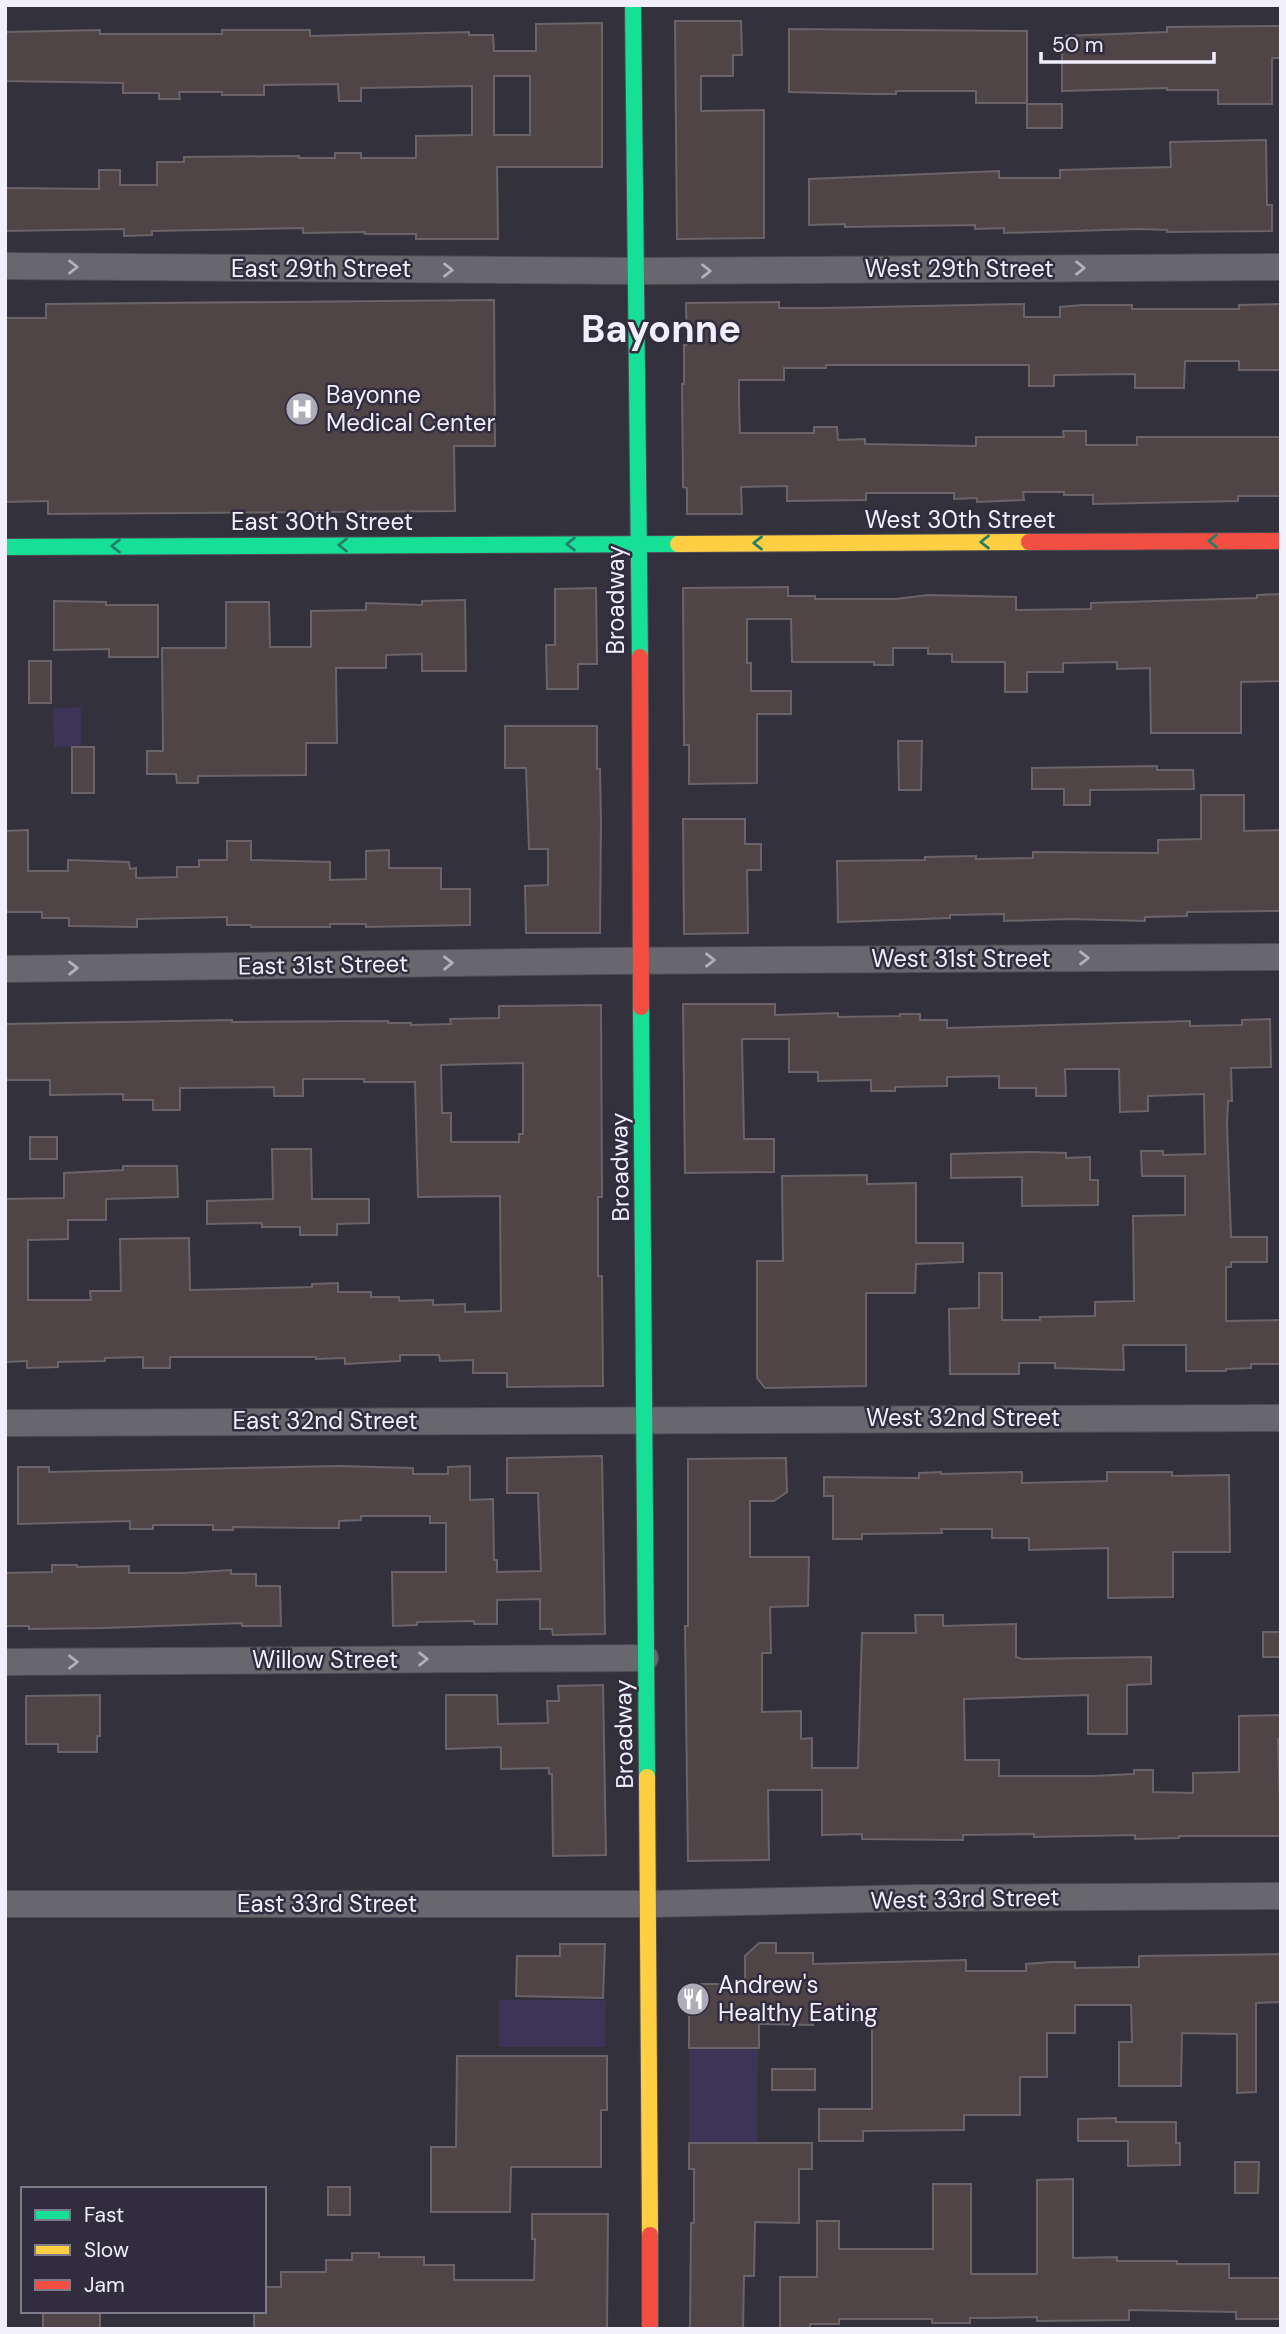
<svg xmlns="http://www.w3.org/2000/svg" width="1286" height="2334" font-family="'DM Sans',sans-serif">
<style>
.green{fill:#3d3458}
.building{fill:#4f4547;stroke:#6a6468;stroke-width:2;fill-rule:evenodd}
.lines{fill:none;stroke-linecap:round;stroke-linejoin:round}
.street-casing{stroke:#4f4d55;stroke-width:28}
.fast-casing{stroke:#4f4d55;stroke-width:18}
.slow-casing{stroke:#4f4d55;stroke-width:18}
.jam-casing{stroke:#4f4d55;stroke-width:18}
.street{stroke:#68676e;stroke-width:26}
.fast{stroke:#16e098;stroke-width:16}
.slow{stroke:#ffcf43;stroke-width:16}
.jam{stroke:#f24e42;stroke-width:16}
.oneway{stroke:#b3b2bc}
.oneway2{stroke:#257e67}
.labels{text-anchor:middle;stroke-width:5;stroke-linejoin:round;paint-order:stroke}
.street-label{font-size:24px;fill:#f1effb;stroke:#312d3f}
.poi-label{font-size:24px;fill:#f1effb;stroke:#312d3f;text-anchor:start}
.town-label{font-size:38px;font-weight:bold;fill:#f1effb;stroke:#312d3f}
</style>
<rect width="100%" height="100%" fill="#33313b"/>
<g class="green">
<path d="M81,707V746L54,747L53,708Z"/>
<path d="M499,2000H606L605,2047H499Z"/>
<path d="M689,2048H758L757,2143H689Z"/>
</g>
<g class="building">
<path d="M675,21H741L742,55H733V76H701V111L764,110V238L677,239Z"/>
<path d="M602,23V167H497L498,239H416V234H365V232L303,233V228L152,231V235L124,236V229L5,231V188L99,189V170H120V185H157V162H184V157L299,156V158H335V153H361V158H416V136L472,135V86L361,88V101H339L338,84L264,85V95H222V92H179L180,99H159V93H123V83L5,81V32L100,30V34H222V30H310V36L469,32V35H493L494,51H536V24ZM494,76H530V135H494Z"/>
<path d="M1281,26V58H1272V104H1218V90H1167V88L1062,91V36L1167,32V27Z"/>
<path d="M789,29L1027,31V103H976V91H896V94H872L789,92Z"/>
<rect x="1027" y="104" width="35" height="24"/>
<path d="M1266,140L1267,205H1272V231L1167,232V230L1139,229L1004,233V228L975,229V225L845,227V224L809,225V179L999,171V178H1060V170L1171,167L1170,142Z"/>
<path d="M494,300L495,446H454L455,511L48,514V501L5,502V318H46V304Z"/>
<path d="M779,302V308H825L1024,304V317H1060V307L1083,305H1132V309H1239V305L1281,304V370H1239V361H1185L1184,388H1135V374L1054,375V386H1029V365H826V368H784V380H739V403L740,433H814V427H837L838,440L865,439V444L976,446V437H1064L1063,431H1086V445H1137V437H1281V496H1238V501L1093,504V495H1064V492H1023L1024,500L977,502V498L954,499V493H866V500L787,501V486L741,487L742,514H687V488L683,487L682,384H684V345H687L686,303Z"/>
<path d="M788,587V596H815V599H896L928,595L1016,597V610L1091,609V603L1257,598V595L1281,594V681L1241,682V733H1151L1150,668L1117,669V662L1063,663V672H1027V692H1005V662H952V654H928V648H893V665H874V662H792L791,619H747V663H751V691H791V714H757V783L689,784V745H684L683,588Z"/>
<path d="M596,588L597,664H578V689H547L546,645H555V589Z"/>
<path d="M465,600L466,671H422V654L386,655V668H336L337,743H306V775L198,776V783H177L176,774H147V751H163L162,648H226V602H269L270,647H311V611L366,610V603L422,605V601Z"/>
<path d="M54,601L106,602V605H158V657H109V649L54,650Z"/>
<rect x="29" y="661" width="22" height="42"/>
<path d="M505,726H597V769H600L601,822L600,933H526L525,886L548,885V849H529L526,768H505Z"/>
<path d="M898,741H922L921,790H899Z"/>
<rect x="72" y="747" width="22" height="46"/>
<path d="M1157,766V770H1193L1194,789L1090,790V805H1064V789H1032V768Z"/>
<path d="M1201,795H1244V831L1281,830V911L1187,912V916L1145,917V921L1069,919L1004,921V914L950,915V918L838,922L837,861L925,860V857L976,856V859L1033,858V852L1158,853V840L1201,839Z"/>
<path d="M683,819H745V844H761V870H747L748,933L684,934Z"/>
<path d="M28,830V871H68V860L129,862L130,869L136,868V878L177,877V867H199V860H227V841H251V860L330,862V880L366,879V851L389,850V868H441V889H470V925L366,927V924H330V927H251V925H227V917L137,919V927L69,926V918H42V912H5L6,831Z"/>
<path d="M683,1004H775V1015L838,1013V1017L900,1016V1014H920V1020H947V1028L1190,1021V1026L1242,1025V1020L1270,1019L1271,1067L1231,1068L1232,1101H1228L1227,1124L1231,1237H1267V1262H1231V1267H1226V1321L1281,1320V1364H1251V1368L1226,1369V1371H1186V1345H1123L1124,1370L1055,1368V1363H1019V1374H950L949,1309L979,1308V1273H1002V1320H1040V1317L1095,1316V1302L1134,1301L1133,1216L1185,1215V1176H1142L1141,1151H1163V1155L1205,1154L1204,1094L1148,1096V1111L1120,1112L1119,1069H1065L1066,1096H1036V1088H999V1076L947,1077V1086L895,1087V1091H871V1080L818,1081V1072H789V1039H742L744,1139H774V1172L685,1173Z"/>
<path d="M601,1005L602,1197H598V1276H602L603,1386L507,1387V1373H473V1360L440,1361L439,1355H400V1361L345,1364V1358L316,1359V1357H170V1368H143V1357L105,1358V1361L58,1362V1367L27,1368V1361L5,1362V1199L64,1198V1173L123,1170V1166H177L178,1197L106,1199V1220H68V1239L28,1240V1300H91L90,1291H121L120,1239L189,1238L190,1290L312,1287V1284L338,1283V1292H371V1297H399V1301L433,1300V1305L465,1304V1312L501,1311L500,1196L418,1197L415,1082H364V1079H303V1096H274V1087L180,1088V1110H153V1100H123V1094L50,1095V1080H5V1024L232,1020V1022L388,1021V1023H411V1025L451,1024L450,1019L499,1018V1006ZM523,1063V1134H519V1142H451V1113H442L441,1065Z"/>
<rect x="30" y="1137" width="27" height="22"/>
<path d="M272,1149H311L312,1199H369V1223L337,1224V1235H300V1227H262V1223L207,1224V1201L273,1199Z"/>
<path d="M1031,1152L1066,1153V1158L1090,1157V1180H1098V1205L1022,1206V1177L951,1178V1154Z"/>
<path d="M867,1175V1184L916,1183V1243H963V1262L916,1264L915,1293H866V1386L765,1388L757,1378V1261H783L782,1176Z"/>
<path d="M602,1456L605,1634L553,1635L552,1629H540V1599L497,1600V1624H474V1621L417,1622V1625L393,1626L392,1572H446V1523H430V1516H361V1520L339,1521V1528H315L233,1527V1530H213V1525H153V1529H130V1521L18,1524V1467H49V1472L339,1466L413,1468V1474H448V1467L470,1466V1500L493,1499L494,1560H497V1572L541,1571L538,1493H507V1458Z"/>
<path d="M786,1458L787,1492L774,1501H750V1557H809L808,1606L770,1607L771,1653H762V1712L801,1711V1739L812,1738V1768H858L862,1633H916L915,1615H943V1626L1016,1624V1657L1022,1659L1151,1657V1684L1127,1685V1734H1088V1695L964,1699L965,1760H999V1776H1093L1134,1774V1770H1153V1792L1193,1793V1773L1239,1772V1716L1281,1715V1739H1278L1281,1836H1179V1838L1135,1839V1835L1034,1837V1834L963,1835V1840L862,1839V1834L822,1835V1790H768L769,1860L688,1861L685,1626H688V1459Z"/>
<path d="M941,1472V1474L1022,1472V1483L1107,1481V1472H1172V1476L1229,1475L1230,1552H1173V1597L1108,1598V1548L1029,1550V1538H992V1529H941L942,1533L862,1534V1539H833V1496H824V1477L919,1478V1473Z"/>
<path d="M52,1565H77V1567L129,1566V1573H183L231,1570V1574H256V1586H280L281,1626H242V1623L104,1628L29,1629V1626H5V1573L52,1572Z"/>
<rect x="1263" y="1632" width="18" height="25"/>
<path d="M603,1685L606,1855L553,1856L552,1774H549V1768L501,1769V1747L446,1749V1695H497L498,1724L548,1723L547,1701H559L558,1686Z"/>
<path d="M100,1695V1736H97V1752H58V1744H26V1696Z"/>
<path d="M759,1943H776V1953H813V1964L966,1960V1971H1026V1964L1052,1962H1075V1968L1139,1967V1956L1281,1954V2002L1256,2003V2092L1237,2093V2034L1182,2033L1181,2086H1119V2042H1132L1131,2005H1075V2033H1047V2077H1020V2115H964V2130L863,2131V2141H819V2109H872V2021L813,2020V2025L759,2024V2048H689V1984H745V1956Z"/>
<path d="M560,1944H605L603,1998L516,1996L517,1956H560Z"/>
<path d="M457,2056H607V2110H601V2167H511L510,2212H431V2147H456Z"/>
<rect x="772" y="2069" width="43" height="21"/>
<path d="M1116,2118V2122H1176V2143H1180V2165L1128,2166V2141H1078V2119Z"/>
<path d="M689,2143H812V2169H799V2223L755,2222L754,2276H744L743,2329H690L691,2223H694V2169H689Z"/>
<path d="M1235,2162H1259L1258,2193H1235Z"/>
<path d="M1073,2179V2258L1117,2257V2261H1177V2264H1229V2278H1281V2319H1236V2312L1129,2310V2320L1037,2321V2317L994,2318H970V2323H932V2319H839V2324H810V2329H780V2277H817V2221H839V2249H933V2184H971V2274H1037V2180Z"/>
<rect x="328" y="2187" width="22" height="28"/>
<path d="M532,2214H608L607,2329H254V2311H264V2287H281V2272H326V2260H352V2253H379V2257H424V2265H454V2280H534L535,2239H532Z"/>
<rect x="43" y="2311" width="57" height="18"/>
</g>
<g class="lines">
<defs>
<g id="street">
<path d="M5,266L638,271L1281,267"/>
<path d="M5,969L606,961L1281,957"/>
<path d="M5,1423L1281,1418"/>
<path d="M5,1662L645,1658"/>
<path d="M5,1904H649L917,1898L1281,1896"/>
</g>
<g id="fast">
<path d="M633,5L640,657"/>
<path d="M5,547L678,544"/>
<path d="M641,1007L647,1777"/>
</g>
<g id="slow">
<path d="M678,544L1029,542"/>
<path d="M647,1777L650,2235"/>
</g>
<g id="jam">
<path d="M1029,542L1281,541"/>
<path d="M640,657L641,1007"/>
<path d="M650,2235V2329"/>
</g>
</defs>
<use href="#street" class="street-casing"/>
<use href="#fast" class="fast-casing"/>
<use href="#slow" class="slow-casing"/>
<use href="#jam" class="jam-casing"/>
<use href="#street" class="street"/>
<use href="#fast" class="fast"/>
<use href="#slow" class="slow"/>
<use href="#jam" class="jam"/>
</g>
<defs><path id="oneway-chevron" d="M-2-3.5L2.5 0L-2 3.5" fill="none" stroke-width="1.6" stroke-linecap="round" stroke-linejoin="round" transform="scale(1.75)"/></defs>
<g class="oneway">
<use href="#oneway-chevron" transform="translate(73 267)"/>
<use href="#oneway-chevron" transform="translate(1080 268)"/>
<use href="#oneway-chevron" transform="translate(448 270)"/>
<use href="#oneway-chevron" transform="translate(706 271)"/>
<use href="#oneway-chevron" transform="translate(1084 958)"/>
<use href="#oneway-chevron" transform="translate(710 960)"/>
<use href="#oneway-chevron" transform="translate(448 963) rotate(-1)"/>
<use href="#oneway-chevron" transform="translate(73 968) rotate(-1)"/>
<use href="#oneway-chevron" transform="translate(423 1659)"/>
<use href="#oneway-chevron" transform="translate(73 1662)"/>
</g>
<g class="oneway2">
<use href="#oneway-chevron" transform="translate(1213 541) rotate(180)"/>
<use href="#oneway-chevron" transform="translate(985 542) rotate(180)"/>
<use href="#oneway-chevron" transform="translate(758 543) rotate(180)"/>
<use href="#oneway-chevron" transform="translate(571 544) rotate(180)"/>
<use href="#oneway-chevron" transform="translate(343 545) rotate(180)"/>
<use href="#oneway-chevron" transform="translate(116 546) rotate(180)"/>
</g>
<defs>
<symbol id="hospital-disc" viewBox="-11 -11 22 22"><circle r="9.5" fill="#aeacb8" stroke="#312d3f"/><path d="M-5-5h3v3.5h4V-5h3V5h-3V1.5h-4V5h-3Z" fill="#fff"/></symbol>
<symbol id="restaurant-disc" viewBox="-11 -11 22 22"><circle r="9.5" fill="#aeacb8" stroke="#312d3f"/><path d="M-5-6h1v4h1v-4h1v4h1v-4h1v5L-1.5 .5V6h-2V.5L-5-1ZM5-6V6H3V1.5H1.5Q1.5-4 5-6Z" fill="#fff"/></symbol>
</defs>
<g fill-rule="evenodd">
<use href="#hospital-disc" x="283" y="390" width="38" height="38"/>
<use href="#restaurant-disc" x="674" y="1980" width="38" height="38"/>
</g>
<g class="labels">
<g class="street-label">
<text x="321" y="277">East 29th Street</text>
<text x="959" y="277">West 29th Street</text>
<text x="960" y="528">West 30th Street</text>
<text x="322" y="530">East 30th Street</text>
<text transform="translate(616 600) rotate(-90)" y="8">Broadway</text>
<text x="961" y="967">West 31st Street</text>
<text transform="translate(323 965) rotate(-1)" y="8">East 31st Street</text>
<text transform="translate(620 1167) rotate(-91)" y="8">Broadway</text>
<text x="963" y="1426">West 32nd Street</text>
<text x="325" y="1429">East 32nd Street</text>
<text x="325" y="1668">Willow Street</text>
<text transform="translate(624 1734) rotate(-91)" y="8">Broadway</text>
<text transform="translate(965 1899) rotate(-1)" y="8">West 33rd Street</text>
<text x="327" y="1912">East 33rd Street</text>
</g>
<g class="poi-label">
<text x="326" y="403">Bayonne<tspan x="326" dy="28">Medical Center</tspan></text>
<text x="718" y="1993">Andrew's<tspan x="718" dy="28">Healthy Eating</tspan></text>
</g>
<g class="town-label">
<text x="661" y="342">Bayonne</text>
</g>
</g>
<rect width="1286" height="2334" fill="none" stroke="#f1effb" stroke-width="14"/>
<rect x="21" y="2187" width="245" height="126" fill="#312d3f" stroke="#7e7b8a" stroke-width="2"/>
<rect x="35" y="2210" width="35" height="10" fill="#16e098" stroke="#7e7b8a" stroke-width="2"/>
<text x="84" y="2222" font-size="21" fill="#f1effb">Fast</text>
<rect x="35" y="2245" width="35" height="10" fill="#ffcf43" stroke="#7e7b8a" stroke-width="2"/>
<text x="84" y="2257" font-size="21" fill="#f1effb">Slow</text>
<rect x="35" y="2280" width="35" height="10" fill="#f24e42" stroke="#7e7b8a" stroke-width="2"/>
<text x="84" y="2292" font-size="21" fill="#f1effb">Jam</text>
<path d="M1041 52v10h173v-10" fill="none" stroke="#f1effb" stroke-width="3.5"/>
<text x="1052" y="52" font-size="21" fill="#f1effb" stroke="#312d3f" stroke-width="5" paint-order="stroke">50 m</text>
</svg>
